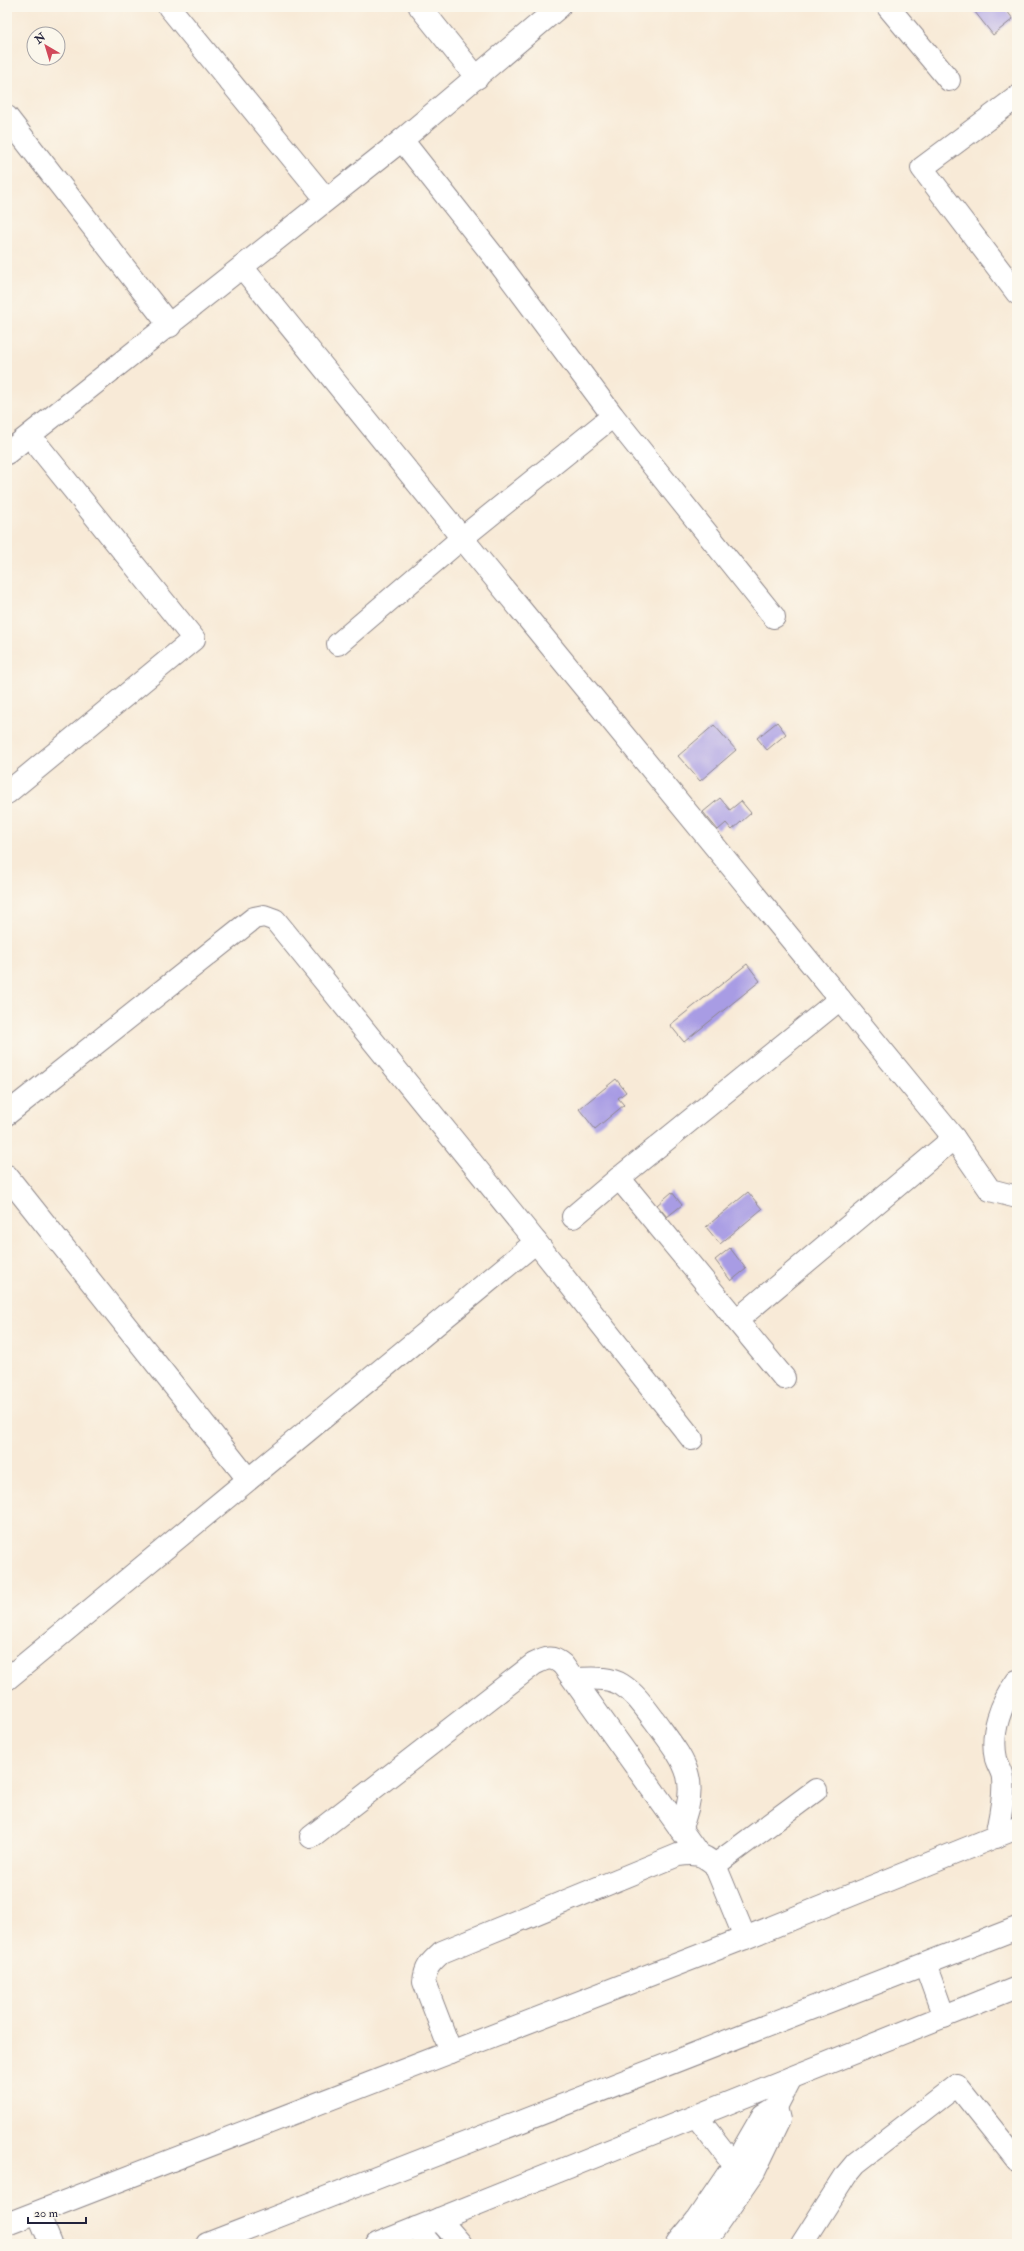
<svg xmlns="http://www.w3.org/2000/svg" width="1024" height="2251" font-family="'IM FELL Double Pica',serif">
<style>
.building{fill:#a89ce4}
.lines{fill:none;stroke-linecap:round;stroke-linejoin:round}
.minor-casing{stroke:#8d8689;stroke-width:24}
.major-casing{stroke:#8d8689;stroke-width:24}
.minor{stroke:#fff;stroke-width:22}
.major{stroke:#fff;stroke-width:22}
</style>
<rect width="100%" height="100%" fill="#fbf7ec"/>
<filter id="ink" filterUnits="userSpaceOnUse"><feTurbulence type="fractalNoise" baseFrequency=".025" numOctaves="2"/><feDisplacementMap in="SourceGraphic" scale="8" xChannelSelector="R" yChannelSelector="G"/><feConvolveMatrix kernelMatrix="1 2 1 2 8 2 1 2 1" color-interpolation-filters="sRGB"/></filter>
<filter id="wash" filterUnits="userSpaceOnUse"><feTurbulence type="fractalNoise" baseFrequency=".012" numOctaves="4" result="noise"/><feDisplacementMap in="SourceGraphic" scale="16" xChannelSelector="R" yChannelSelector="G"/><feGaussianBlur stdDeviation="0.9" result="paint"/><feColorMatrix in="noise" values="0 0 0 0 0 0 0 0 0 0 0 0 0 0 0 0 0 1.4 0 .05"/><feComposite in="paint" operator="in"/></filter>
<g filter="url(#wash)">
<rect width="100%" height="100%" fill="#f8ead7"/>
<g id="blocks">
<g class="building">
<path d="M971,7H1004L1013,19L993,35Z"/>
<path d="M777,722L786,734L767,750L757,738Z"/>
<path d="M714,725L736,750L700,781L678,756Z"/>
<path d="M720,798L730,810L741,801L751,813L732,830L726,823L718,830L703,812Z"/>
<path d="M747,964L760,981L684,1042L670,1025Z"/>
<path d="M616,1079L626,1092L618,1098L624,1105L595,1129L579,1109Z"/>
<path d="M672,1192L682,1205L667,1217L657,1205Z"/>
<path d="M748,1192L762,1209L720,1244L706,1227Z"/>
<path d="M730,1248L746,1269L731,1281L715,1260Z"/>
</g>
</g>
</g>
<g filter="url(#ink)">
<use href="#blocks" fill-opacity="0" stroke="#8d8689" stroke-width="1"/>
<g class="lines">
<defs>
<g id="minor">
<path d="M169,7L326,199"/>
<path d="M420,7L477,78"/>
<path d="M888,7L949,80"/>
<path d="M1017,97L922,168L1017,293"/>
<path d="M7,117L170,326"/>
<path d="M402,140L499,263L613,416L774,617"/>
<path d="M242,267L462,538L954,1138L990,1190L1017,1197"/>
<path d="M7,453L402,140L559,7"/>
<path d="M338,644L462,538L613,416"/>
<path d="M7,793L194,639L31,437"/>
<path d="M7,1114L254,918L264,916L275,920L536,1242L692,1439"/>
<path d="M7,1176L248,1479"/>
<path d="M619,1178L784,1378"/>
<path d="M573,1217L619,1178L840,999"/>
<path d="M737,1320L954,1138"/>
<path d="M7,1679L536,1242"/>
<path d="M574,1679C589,1679 608,1676 622,1685C636,1694 645,1708 655,1721C684,1761 702,1779 680,1829"/>
<path d="M311,1837L534,1664C546,1658 552,1655 563,1665L697,1852"/>
<path d="M996,1837C999,1819 1005,1798 1003,1779C1003,1772 998,1766 996,1759C990,1732 1001,1703 1017,1681"/>
<path d="M715,1865L816,1790"/>
<path d="M451,2052L424,1982C425,1967 431,1962 442,1952L678,1855C695,1853 702,1853 715,1865L745,1938"/>
<path d="M696,2116L734,2165"/>
<path d="M38,2213L51,2244"/>
<path d="M439,2219L461,2244"/>
<path d="M416,2228L430,2244"/>
<path d="M377,2244L1017,1987"/>
<path d="M677,2244L696,2221L734,2165L763,2115L776,2107L791,2078"/>
<path d="M704,2244L754,2172L779,2120L776,2107"/>
<path d="M802,2244L846,2175L856,2163L957,2085L1017,2160"/>
</g>
<g id="major">
<path d="M925,1964L944,2017"/>
<path d="M7,2224L745,1938L1017,1828"/>
<path d="M207,2244L1017,1928"/>
</g>
</defs>
<use href="#minor" class="minor-casing"/>
<use href="#major" class="major-casing"/>
<use href="#minor" class="minor"/>
<use href="#major" class="major"/>
</g>
</g>
<rect width="1024" height="2251" fill="none" stroke="#fbf7ec" stroke-width="24"/>
<g transform="translate(46 46) rotate(322)"><circle r="19" fill="#fbf7ec" stroke="#a4a2a5"/>
<path d="M0-3L7 15L0 10L-7 15Z" fill="#d1495b"/>
<text y="-6" font-size="11" font-weight="bold" text-anchor="middle" fill="#22223b">N</text>
</g>
<path d="M28 2217v6h58v-6" fill="none" stroke="#22223b" stroke-width="2"/>
<text x="34" y="2217" font-size="12" fill="#22223b" stroke="#fbf7ec" stroke-width="3" paint-order="stroke">20 m</text>
</svg>
